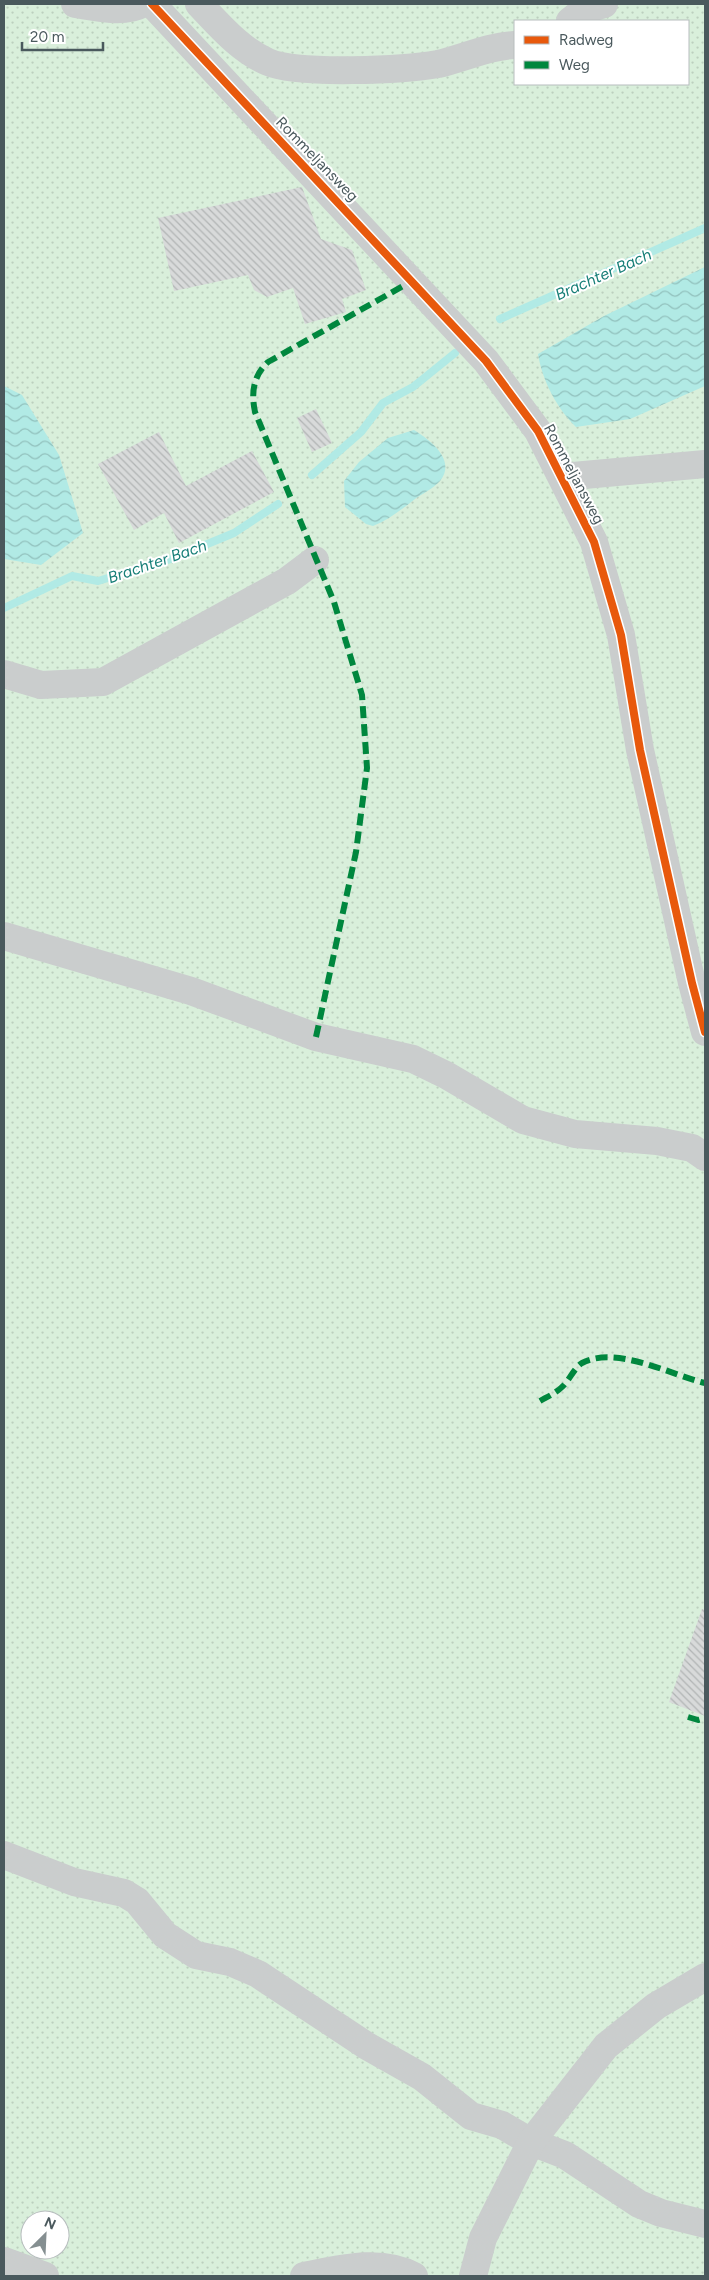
<svg xmlns="http://www.w3.org/2000/svg" width="709" height="2280" font-family="Figtree,sans-serif">
<style>
.grass{fill:url(#grass-dots);fill-rule:evenodd}
.water{fill:url(#water-waves)}
.lines{fill:none;stroke-linecap:round;stroke-linejoin:round}
.stream{stroke:#b1eae5;stroke-width:8}
.building{fill:url(#building-back-hatch)}
.minor{stroke:#cacdcd;stroke-width:28}
.quiet{stroke:#00873e;stroke-width:6;stroke-dasharray:12 6;stroke-linecap:butt}
.cycleway-casing{stroke:#fff;stroke-width:11}
.cycleway{stroke:#e8590c;stroke-width:8}
.labels{text-anchor:middle;stroke-width:4;stroke-linejoin:round;paint-order:stroke}
.street-label{font-size:15px;fill:#4a595d;stroke:#fff}
.water-label{font-size:16px;font-style:italic;fill:#167e77;stroke:#fff}
</style>
<defs>
<pattern id="grass-dots" width="8" height="8" patternUnits="userSpaceOnUse" patternTransform="scale(1.25)"><rect width="8" height="8" fill="#d9efdb"/><path d="M2 2h.1M6 6h.1" fill="none" stroke="#bccfbe" stroke-width="1.8" stroke-linecap="round"/></pattern>
<pattern id="water-waves" width="16" height="10" patternUnits="userSpaceOnUse" patternTransform="scale(1.25)"><rect width="16" height="10" fill="#b1eae5"/><path d="M0 5q4-4 8 0t8 0" fill="none" stroke="#92c1bd"/></pattern>
<pattern id="building-back-hatch" width="6" height="6" patternUnits="userSpaceOnUse" patternTransform="scale(1.25)"><rect width="6" height="6" fill="#d8dada"/><path d="M-1 5l2 2M0 0l6 6M5-1l2 2" fill="none" stroke="#b1b4b4"/></pattern>
</defs>
<rect width="100%" height="100%" fill="#f2f2f2"/>
<path class="grass" d="M4,4H705V2276H4ZM515,21H688V84H515ZM30,2220H60V2250H30Z"/>
<g class="water">
<path d="M705,267V386L630,419L576,427C557,409 542,380 538,354L604,316Z"/>
<path d="M4,386L22,395L59,455L83,533L41,565L4,559Z"/>
<path d="M414,430C430,440 457,460 440,481C434,488 422,494 415,499C401,510 388,520 373,526L366,524L345,507L344,481L359,462L388,438Z"/>
</g>
<g class="lines">
<g class="stream">
<path d="M500,319L705,228"/>
<path d="M312,475L361,432L383,403L413,387L455,353"/>
<path d="M4,608L72,576L98,581L171,559L234,533L278,504"/>
</g>
</g>
<g class="building">
<path d="M302,187L321,239L352,250L366,290L342,299L346,312L305,324L293,288L267,297L254,290L248,275L174,291L158,218Z"/>
<path d="M316,409L332,443L312,452L297,418Z"/>
<path d="M159,432L186,486L252,451L274,492L179,543L164,513L134,530L98,464Z"/>
<path d="M702,1609L705,1610V1716L669,1702Z"/>
</g>
<g class="lines">
<g class="minor">
<path d="M75,4C95,7 124,14 142,4"/>
<path d="M152,4L486,361L538,431L594,542L621,635L640,750L692,983L705,1032"/>
<path d="M199,4C220,26 240,50 268,62C297,75 406,70 438,64C464,58 488,46 515,45"/>
<path d="M570,21L584,10L604,4"/>
<path d="M562,477L705,464"/>
<path d="M4,674L41,685L103,682L287,581L315,560"/>
<path d="M4,936L191,991L316,1037L413,1059L446,1075L523,1120L575,1134L657,1141L692,1148L705,1157"/>
<path d="M4,1855L74,1882L124,1893L137,1901L165,1935L196,1955L230,1962L258,1974L367,2046L422,2077L471,2116L502,2125L531,2142L565,2155L639,2204L661,2213L705,2224"/>
<path d="M4,2261L45,2276"/>
<path d="M304,2276C340,2269 380,2258 414,2276"/>
<path d="M473,2276L483,2238L531,2142L606,2046L656,2006L705,1977"/>
</g>
<g class="quiet">
<path d="M316,1037L356,852L367,768L362,695L334,602L255,412C251,393 253,376 268,362L412,281"/>
<path d="M540,1401C547,1397 556,1393 562,1387C569,1381 574,1368 582,1363C616,1345 671,1375 705,1383"/>
<path d="M688,1717L698,1720L705,1718"/>
</g>
<defs>
<path id="cycleway" d="M152,4L486,361L538,431L594,542L621,635L640,750L692,983L705,1032"/>
</defs>
<use href="#cycleway" class="cycleway-casing"/>
<use href="#cycleway" class="cycleway"/>
</g>
<g class="labels">
<g class="street-label">
<text transform="translate(317 159) rotate(46)" y="5">Rommeljansweg</text>
<text transform="translate(574 474) rotate(62)" y="5">Rommeljansweg</text>
</g>
<g class="water-label">
<text transform="translate(603 274) rotate(-24)" y="6">Brachter Bach</text>
<text transform="translate(157 561) rotate(-19)" y="6">Brachter Bach</text>
</g>
</g>
<rect width="709" height="2280" fill="none" stroke="#4a595d" stroke-width="10"/>
<rect x="514" y="20" width="175" height="65" fill="#ffffff" stroke="#b7bdbe"/>
<rect x="524" y="36" width="25" height="8" fill="#e8590c" stroke="#b7bdbe"/>
<text x="559" y="45" font-size="15" fill="#4a595d">Radweg</text>
<rect x="524" y="61" width="25" height="8" fill="#00873e" stroke="#b7bdbe"/>
<text x="559" y="70" font-size="15" fill="#4a595d">Weg</text>
<g transform="translate(45 2235) rotate(24)"><circle r="24" fill="#ffffff" stroke="#b7bdbe"/>
<path d="M0-4L9 19L0 12L-9 19Z" fill="#858f91"/>
<text y="-8" font-size="14" font-weight="bold" text-anchor="middle" fill="#4a595d">N</text>
</g>
<path d="M22 42v8h81v-8" fill="none" stroke="#4a595d" stroke-width="2.5"/>
<text x="30" y="42" font-size="15" fill="#4a595d" stroke="#ffffff" stroke-width="4" paint-order="stroke">20 m</text>
</svg>
